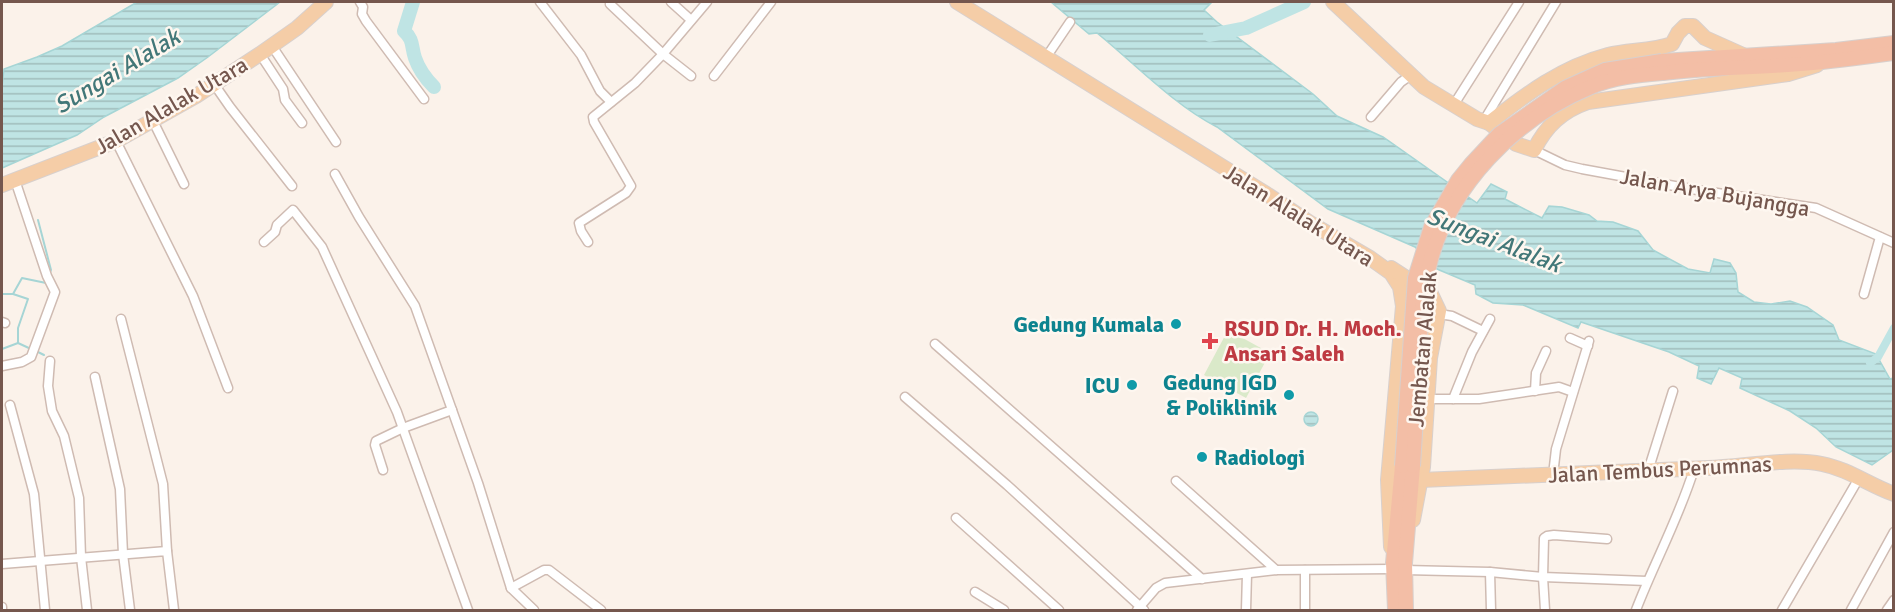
<svg xmlns="http://www.w3.org/2000/svg" width="1895" height="612" font-family="Signika,sans-serif">
<style>
.green{fill:#dae9c9}
.water{fill:url(#water-rules);stroke:#a6d5d5;stroke-width:1.5}
.lines{fill:none;stroke-linecap:round;stroke-linejoin:round}
.stream{stroke:#a6d5d5;stroke-width:2}
.canal{stroke:#bfe4e4;stroke-width:8}
.river{stroke:#bfe4e4;stroke-width:14}
.minor-casing{stroke:#cfbbb2;stroke-width:11}
.primary-casing{stroke:#d8d0cd;stroke-width:16}
.trunk-casing{stroke:#d8d0cd;stroke-width:16}
.minor{stroke:#fff;stroke-width:8}
.primary{stroke:#f5cda7;stroke-width:14}
.trunk{stroke:#f3bea6;stroke-width:14}
.trunk-bridge-casing{stroke:#d8d0cd;stroke-width:16;stroke-linecap:butt}
.trunk-bridge{stroke:#f3bea6;stroke-width:14}
.culture-dot{fill:#0f9aa8;stroke:#fef7f0;stroke-width:2}
.health-dot{fill:#e0444e;stroke:#fef7f0;stroke-width:2}
.labels{text-anchor:middle;stroke-width:5;stroke-linejoin:round;paint-order:stroke}
.street-label{font-size:22px;fill:#75574e;stroke:#fef7f0}
.culture-label{font-size:22px;font-weight:bold;fill:#0d838f;stroke:#fef7f0;text-anchor:end}
.health-label{font-size:22px;font-weight:bold;fill:#be3a42;stroke:#fef7f0;text-anchor:start}
.water-label{font-size:24px;font-style:italic;fill:#427778;stroke:#fef7f0}
</style>
<defs>
<pattern id="water-rules" width="6" height="5" patternUnits="userSpaceOnUse" patternTransform="scale(1.5)"><rect width="6" height="5" fill="#bfe4e4"/><path d="M0 2.5h6" fill="none" stroke="#a0bcbb"/></pattern>
</defs>
<rect width="100%" height="100%" fill="#fbf2ea"/>
<path class="green" d="M1228,330L1270,353L1246,398L1204,375Z"/>
<g class="water">
<path d="M137,2H280L208,57L178,78L104,117L77,135L2,168V86L4,69L37,57L62,46Z"/>
<path d="M1051,2H1212L1204,10L1217,22L1313,94L1337,116L1383,137L1477,203L1491,184L1507,192L1505,199L1542,218L1549,206L1562,207L1589,215L1597,221L1613,222L1638,231L1653,250L1688,269L1710,273L1714,259L1730,263L1736,273L1738,292L1754,302L1771,304L1790,301L1807,307L1833,325L1839,340L1876,354L1890,379L1893,378V450L1872,465L1836,447L1816,428L1790,411L1740,388L1742,378L1719,368L1711,384L1697,378L1699,366L1669,352L1581,322L1578,328L1523,305L1493,303L1476,294L1475,285L1437,269L1415,247L1328,209L1217,127C1175,106 1134,63 1097,33L1089,34Z"/>
<circle cx="1311" cy="419" r="7"/>
</g>
<g class="lines">
<g class="stream">
<path d="M38,220L51,270L49,275"/>
<path d="M2,294H13L28,299L18,328V343L2,349"/>
<path d="M13,294L22,278L46,283L47,280"/>
<path d="M18,343L31,349"/>
<path d="M36,351L44,355"/>
</g>
<path class="canal" d="M1870,363L1878,357L1894,328"/>
<g class="river">
<path d="M413,2L404,31C414,40 411,46 415,58C419,70 425,78 434,87"/>
<path d="M1210,35L1246,28L1304,2"/>
</g>
<defs>
<g id="minor">
<path d="M360,2L363,7L362,14L366,21L424,99"/>
<path d="M540,2L581,55L600,91L611,102"/>
<path d="M671,2L691,20"/>
<path d="M610,4L663,54L691,76"/>
<path d="M272,46L336,142"/>
<path d="M260,54L283,89L285,100L302,123"/>
<path d="M1047,56L1070,22"/>
<path d="M714,76L771,2"/>
<path d="M214,84L230,107L292,186"/>
<path d="M1453,106L1519,2"/>
<path d="M1371,117L1401,82L1411,75"/>
<path d="M153,121L184,184"/>
<path d="M1483,122L1556,2"/>
<path d="M116,141L193,296L228,388"/>
<path d="M1534,150L1565,165L1582,169L1691,189L1816,208L1894,243"/>
<path d="M335,174L359,217L415,306L478,483L511,588L534,610"/>
<path d="M264,242L275,232L277,225L293,210L322,247L397,412L468,610"/>
<path d="M588,242L581,231L579,223L626,193L631,186L594,122L593,117L635,83L663,54L707,2"/>
<path d="M1864,294L1880,237"/>
<path d="M1439,314L1452,316L1483,331"/>
<path d="M121,319L163,484L167,551"/>
<path d="M2,322L5,323"/>
<path d="M1570,338L1588,346"/>
<path d="M935,344L1202,579"/>
<path d="M50,361L48,386L52,411L64,436L79,498L81,557L87,610"/>
<path d="M2,366L22,362L31,357L55,292L47,276L15,180"/>
<path d="M95,377L120,489L123,554L130,610"/>
<path d="M1535,391L1536,373L1546,351"/>
<path d="M905,397L1007,485L1144,610"/>
<path d="M1426,399H1479L1559,387L1573,392"/>
<path d="M1453,399L1472,352L1490,319"/>
<path d="M10,405L34,494L45,610"/>
<path d="M383,470L375,445L376,441L403,428L452,410"/>
<path d="M1648,471L1673,391"/>
<path d="M1553,475L1556,449L1589,341"/>
<path d="M1176,481L1276,570"/>
<path d="M956,518L1059,610"/>
<path d="M2,564L167,551L174,610"/>
<path d="M1305,570V610"/>
<path d="M1405,570L1490,572L1543,577L1647,581"/>
<path d="M1490,572L1491,610"/>
<path d="M511,588L544,570H549L601,610"/>
<path d="M975,592L1004,610"/>
<path d="M2,607V610"/>
<path d="M1137,610L1156,588L1165,583L1276,570L1393,569"/>
<path d="M1246,610L1247,574"/>
<path d="M1545,610L1543,577L1544,538L1547,536L1554,535L1607,539"/>
<path d="M1636,610C1654,563 1679,518 1694,469"/>
<path d="M1782,610L1859,478"/>
<path d="M1851,610L1894,532"/>
<path d="M1887,610L1894,600"/>
</g>
<g id="primary">
<path d="M957,2L1268,195L1310,223L1370,258L1391,273L1400,287L1403,306L1388,480L1391,547"/>
<path d="M1333,2L1424,87L1477,119L1489,123L1516,144L1534,150C1546,126 1562,111 1588,102L1788,74L1817,65"/>
<path d="M1489,123C1526,94 1562,67 1608,55C1629,50 1652,51 1672,44L1678,33L1685,26H1693L1705,38L1743,55"/>
<path d="M2,185L116,141L196,96L260,54L297,28L326,2"/>
<path d="M1391,268L1431,294L1439,311L1430,358L1423,467L1413,520"/>
<path d="M1421,480C1516,476 1612,472 1708,468C1743,467 1789,457 1822,464C1848,469 1869,485 1894,494"/>
</g>
<g id="trunk">
<path d="M1662,61L1836,50L1894,43"/>
<path d="M1663,73C1704,68 1746,68 1788,65C1823,63 1858,58 1894,53"/>
<path d="M1395,610L1393,563L1402,466"/>
<path d="M1406,610L1405,563L1413,466"/>
</g>
</defs>
<use href="#minor" class="minor-casing"/>
<use href="#primary" class="primary-casing"/>
<use href="#trunk" class="trunk-casing"/>
<use href="#minor" class="minor"/>
<use href="#primary" class="primary"/>
<use href="#trunk" class="trunk"/>
<defs>
<g id="trunk-bridge">
<path d="M1402,466L1415,278L1431,227L1458,180L1471,164L1499,134L1565,88L1605,70L1662,61"/>
<path d="M1413,466C1415,433 1417,400 1419,366C1420,333 1421,299 1429,267C1448,186 1516,118 1591,87C1614,77 1639,75 1663,73"/>
</g>
</defs>
<use href="#trunk-bridge" class="trunk-bridge-casing"/>
<use href="#trunk-bridge" class="trunk-bridge"/>
</g>
<g class="culture-dot">
<circle cx="1176" cy="324" r="6"/>
<circle cx="1132" cy="385" r="6"/>
<circle cx="1289" cy="395" r="6"/>
<circle cx="1202" cy="457" r="6"/>
</g>
<path class="health-dot" d="M1207 332h6v6h6v6h-6v6h-6v-6h-6v-6h6z"/>
<g class="labels">
<g class="street-label">
<text transform="translate(171 105) rotate(-30)" y="8">Jalan Alalak Utara</text>
<text transform="translate(1715 192) rotate(10)" y="8">Jalan Arya Bujangga</text>
<text transform="translate(1299 215) rotate(32)" y="8">Jalan Alalak Utara</text>
<text transform="translate(1422 349) rotate(-85)" y="8">Jembatan Alalak</text>
<text transform="translate(1660 469) rotate(-3)" y="8">Jalan Tembus Perumnas</text>
</g>
<g class="culture-label">
<text x="1164" y="332">Gedung Kumala</text>
<text x="1277" y="390">Gedung IGD<tspan x="1277" dy="25">&amp; Poliklinik</tspan></text>
<text x="1120" y="393">ICU</text>
<text x="1214" y="465" text-anchor="start">Radiologi</text>
</g>
<g class="health-label">
<text x="1224" y="336">RSUD Dr. H. Moch.<tspan x="1224" dy="25">Ansari Saleh</tspan></text>
</g>
<g class="water-label">
<text transform="translate(117 71) rotate(-31)" y="8">Sungai Alalak</text>
<text transform="translate(1494 240) rotate(21)" y="8">Sungai Alalak</text>
</g>
</g>
<rect width="1895" height="612" fill="none" stroke="#75574e" stroke-width="6"/>
</svg>
